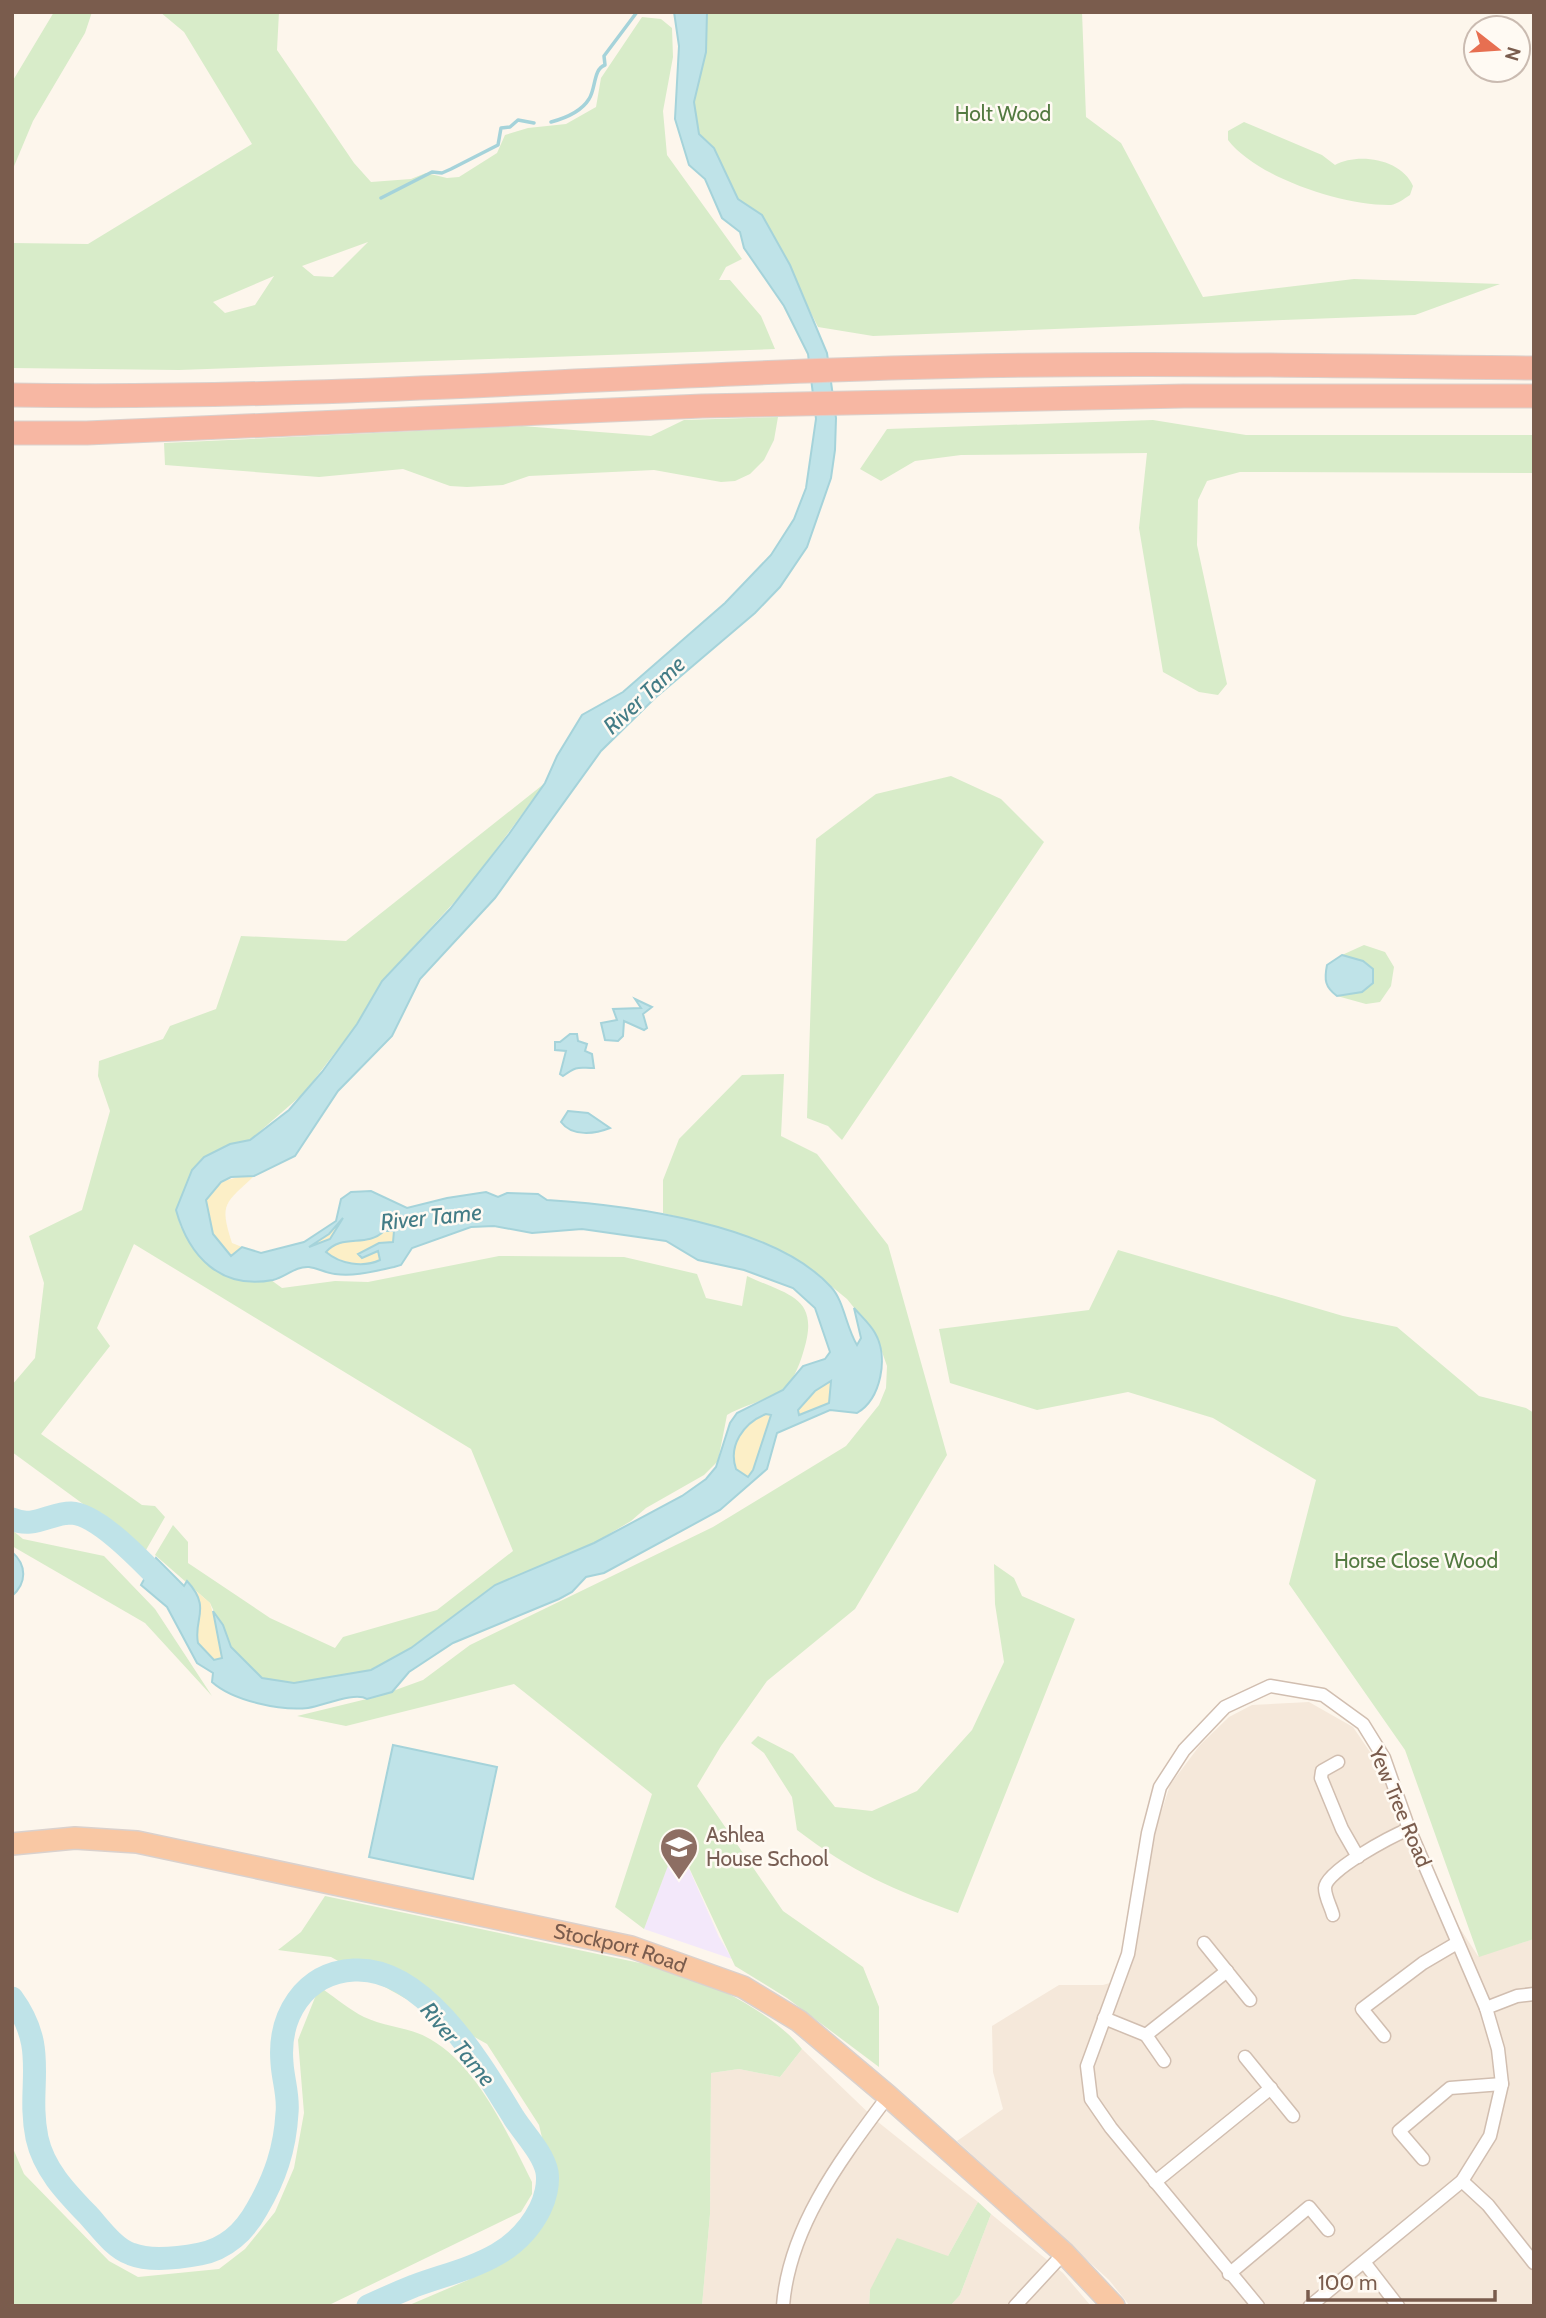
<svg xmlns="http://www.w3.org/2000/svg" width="1546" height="2318" font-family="Cabin,sans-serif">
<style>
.residential{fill:#f5e8da}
.education{fill:#f3e8fa}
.green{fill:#d8ecc9;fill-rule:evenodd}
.sand{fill:#fcefc7}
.water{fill:#bfe3e8;stroke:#a5d3da;stroke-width:2;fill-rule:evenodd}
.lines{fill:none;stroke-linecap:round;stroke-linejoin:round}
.stream{stroke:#a5d3da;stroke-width:3.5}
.river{stroke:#bfe3e8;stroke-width:23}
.minor-casing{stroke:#d1beb0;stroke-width:15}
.trunk-casing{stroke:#dad1cd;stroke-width:24}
.motorway-casing{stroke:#dad1cd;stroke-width:25}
.minor{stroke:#fff;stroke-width:12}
.trunk{stroke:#f9c8a4;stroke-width:21}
.motorway{stroke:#f7b7a3;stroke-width:23}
.labels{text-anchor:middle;stroke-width:5;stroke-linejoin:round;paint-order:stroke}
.park-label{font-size:21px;fill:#537a41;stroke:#fffaf3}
.street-label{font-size:21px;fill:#7a5c4d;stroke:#fffaf3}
.education-label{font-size:21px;fill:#785e54;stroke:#fffaf3;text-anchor:start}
.water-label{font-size:23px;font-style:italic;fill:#437c86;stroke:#fffaf3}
</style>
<rect width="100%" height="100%" fill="#fdf6ec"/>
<g class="residential">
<path d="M1309,1702L1353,1727L1383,1771L1411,1853L1478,1956L1534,1939V2306H1130L1109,2280L957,2141L1003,2109L993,2072L992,2026L1059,1985H1103L1120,1980L1140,1927L1153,1838L1170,1785L1200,1745L1229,1717L1252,1705Z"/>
<path d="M802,2049L878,2122L978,2202L948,2256L870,2290L869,2306H702L710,2214L711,2073L739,2069L780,2077Z"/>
<path d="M991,2214L1063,2273L1091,2306H950L960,2295Z"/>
</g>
<path class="education" d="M677,1841L719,1937L732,1959L644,1929Z"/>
<g class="green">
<path d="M54,12H92L85,33L33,121L12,171V82Z"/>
<path d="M160,12H279L277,50L354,163L371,182L411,179L426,173L447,178L459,177L497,153L505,135L528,128L566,124L596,107L601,78L642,17L661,19L672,28L673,57L663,111L667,155L742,259L726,267L719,280H730L761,316L775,349L179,370L12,368V243L88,244L252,144L184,32ZM368,242L333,277L314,276L302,266ZM274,276L255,305L225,313L213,302Z"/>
<path d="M707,12H1082L1086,117L1121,143L1203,297L1354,279L1500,284L1415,315L873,336L818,327L762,215L738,199L714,148L699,134L694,102L706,52Z"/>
<path d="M1244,122L1322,155L1335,165C1358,152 1402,159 1413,186L1410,195C1404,199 1397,204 1391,205C1344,206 1257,178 1228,140V131Z"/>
<path d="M778,417L774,440L764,460L750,474L735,481L721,482L654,470L529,476L503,485L467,487L450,486L403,469L319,477L165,465L164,443L522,426L651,436L684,420Z"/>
<path d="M1153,420L1246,435H1534V473L1240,472L1207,481L1198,500L1197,545L1227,684L1218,695L1199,692L1163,672L1139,528L1147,453L961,455L915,461L881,481L860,469L887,429Z"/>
<path d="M951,776L1001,799L1044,842L842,1140L828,1126L807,1118L816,839L876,794Z"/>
<path d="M545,783L469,886L382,981L357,1024L304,1093L250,1140L230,1144L192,1170L176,1209L181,1228L247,1282L271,1280L282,1288L335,1281L368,1282L499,1256L624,1257L697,1274L706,1298L742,1306L747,1276C790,1296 821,1297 803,1353C799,1366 793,1382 782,1390C766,1401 744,1405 727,1415L718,1461L704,1475L646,1508L631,1521L594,1543L495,1585L409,1649L371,1670L294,1683L262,1678L231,1647L210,1603L155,1555L173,1525L188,1542V1563L270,1618L335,1648L343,1637L437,1610L513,1551L471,1449L134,1244L97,1328L110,1346L41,1434L142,1505L155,1506L165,1517L146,1550L12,1452V1385L35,1358L44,1283L29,1236L82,1210L110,1111L98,1076L99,1061L163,1039L170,1026L216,1009L241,936L346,941Z"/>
<path d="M1364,945L1385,952L1394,967L1391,986L1380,1002L1366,1004L1337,996L1362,992L1363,961L1342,955Z"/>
<path d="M784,1074L781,1136L817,1154L888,1245L947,1455L855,1609L767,1681L721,1746L697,1786L783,1911L863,1967L879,2007V2067L787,1998L735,1966L677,1842L644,1929L615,1907L652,1794L514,1684L346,1726L297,1716L379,1696L423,1680L470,1645L713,1527L846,1446L879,1405L886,1388L887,1366L876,1335L847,1299L809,1268L701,1223L663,1213V1180L679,1139L742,1075Z"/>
<path d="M1118,1250L1343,1316L1397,1327L1479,1396L1526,1408L1534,1413V1939L1479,1957L1405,1750L1289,1584L1316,1480L1213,1418L1128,1392L1037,1410L950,1383L939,1329L1089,1310Z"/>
<path d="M12,1530L23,1539L104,1556L155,1609L212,1696L145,1623L12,1546Z"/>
<path d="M994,1564L1014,1578L1022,1596L1075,1619L958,1913C894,1890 852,1872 797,1830L792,1797L764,1753L751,1743L758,1736L793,1754L835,1807L872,1811L917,1791L972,1730L1004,1662L995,1604Z"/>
<path d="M325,1896L687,1973C726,1992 775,2015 802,2049L780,2077L739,2069L711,2073L710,2214L702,2306H407L468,2280L531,2240L555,2192L539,2125L487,2044L331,1957L278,1950L301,1932Z"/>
<path d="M318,1990H324C337,1999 350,2010 364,2017C385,2027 410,2027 430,2039C478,2066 508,2135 532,2182V2194L521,2212L327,2306H12V2146L24,2174L109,2261L138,2277L219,2269L245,2249L275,2212L294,2168L304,2113L298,2040Z"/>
<path d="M978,2202L991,2214L960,2295L950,2306H869L870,2290L897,2238L948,2256Z"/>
</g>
<g class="sand">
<path d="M245,1175L254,1176C225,1204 219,1202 232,1243L242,1247L231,1256L213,1234L206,1200L221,1182Z"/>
<path d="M343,1217L330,1239L309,1247L329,1233Z"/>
<path d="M384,1231H394L393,1242L379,1243L358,1254L362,1258L378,1251L380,1260C362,1267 341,1263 326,1252C342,1233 368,1248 384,1231Z"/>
<path d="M831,1380L829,1403L799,1415L798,1410L815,1391Z"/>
<path d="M766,1414L771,1415L753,1470L748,1477L736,1470L733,1446L746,1426Z"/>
<path d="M195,1590L210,1603L222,1645L220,1661C183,1652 205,1614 195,1590Z"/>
</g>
<g class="water">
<path d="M674,12H707L706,52L694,102L699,134L714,148L738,199L762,215L790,265L827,353L836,418L835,450L831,478L807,547L780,587L755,613L655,698L601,751L495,898L420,979L392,1036L338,1091L295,1156L254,1176L231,1177L221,1182L206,1200L213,1234L231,1256L242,1247L261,1253L304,1242L336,1221L341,1199L351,1192L371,1191L407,1208L447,1198L486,1192L498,1197L507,1193L538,1194L547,1200C628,1205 774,1224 831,1287C844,1301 846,1327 857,1345L861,1338L854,1308C861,1316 870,1324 875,1333C889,1357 881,1399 857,1413L830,1410L777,1433L767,1469L720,1510L604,1573L586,1577L572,1592L559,1599L453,1643L409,1672L392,1692L367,1699C355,1691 323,1706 308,1708C281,1711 233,1701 212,1682L213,1673L197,1663L167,1607L141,1585L156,1558L184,1586L187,1581C212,1608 193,1619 198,1643L214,1660L222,1658L213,1611L223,1625L231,1647L262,1678L294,1683L371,1670L411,1648L495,1585L594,1543L682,1496L706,1479L716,1467L730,1423L737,1413L783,1390L803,1366L825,1359L830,1352L815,1308L793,1288L744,1270L698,1260L666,1241L582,1229L532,1233L494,1226L471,1227L412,1248L401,1265L394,1267C375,1271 354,1277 335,1274C326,1273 317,1268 309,1267C295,1266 286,1277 273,1280C221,1290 189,1257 176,1210L192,1170L204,1157L230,1144L250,1140L289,1110L322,1072L357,1024L382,981L450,909L509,834L545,783L557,756L582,715L623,692L725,603L771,555L794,519L806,488L816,419L808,354L784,306L744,248L740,232L722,218L705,179L689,165L675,119L679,46ZM343,1218L330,1239L309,1247L329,1234ZM384,1231H394L393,1242L379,1243L358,1254L362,1258L378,1251L380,1260C363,1268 340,1264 326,1252C342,1233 367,1248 384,1231ZM831,1381L829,1403L799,1415L798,1410L815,1391ZM766,1414L771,1415L753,1470L748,1477L736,1469C728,1446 743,1423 766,1414Z"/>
<path d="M1342,955L1363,961L1373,969V983L1362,992L1337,996C1325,987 1324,980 1327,965Z"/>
<path d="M635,999L652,1007L643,1014L647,1028L644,1030L624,1021L623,1036L618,1041L605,1040L601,1023L617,1020L613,1009L641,1008Z"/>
<path d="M570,1034H577L578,1041L587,1044L585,1051L592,1054L594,1068C578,1068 578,1065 563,1076L560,1074L566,1051L555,1050V1042H560Z"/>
<path d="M568,1111L588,1113L610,1128C595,1134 572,1137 561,1122Z"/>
<path d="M12,1552C27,1565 27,1583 12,1596Z"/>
<path d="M393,1745L497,1767L473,1879L369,1857Z"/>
</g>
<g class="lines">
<g class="stream">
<path d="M551,122C566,118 581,112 589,99C596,89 593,69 605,65L604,56L637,12"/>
<path d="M381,198L432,172L442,173L451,169L498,145L501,128L510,127L518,120L534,123"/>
</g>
<g class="river">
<path d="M12,1519C33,1529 50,1513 71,1513C100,1514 149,1569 170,1590"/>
<path d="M12,1998C50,2050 26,2084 37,2138C44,2170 67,2193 89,2216C100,2228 114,2248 131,2254C151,2262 179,2258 200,2254C226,2249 245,2231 257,2209C275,2178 285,2149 287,2113C289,2096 283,2080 282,2063C278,2017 303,1973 354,1970C425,1966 482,2066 514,2118C525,2135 543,2153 547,2172C549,2184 545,2199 540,2209C514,2261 463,2268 414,2286C399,2292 383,2299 368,2306"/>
</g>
<defs>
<g id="minor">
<path d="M1338,1762L1322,1771L1321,1778L1342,1829L1358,1857"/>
<path d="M1333,1915C1331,1907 1325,1897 1325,1888C1325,1871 1392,1836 1409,1829"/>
<path d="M1204,1943L1250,2000"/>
<path d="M1486,2008L1517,1996L1534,1994"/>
<path d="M1104,2018L1146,2035L1227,1971"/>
<path d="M1146,2035L1164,2061"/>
<path d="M1384,2036L1362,2009L1423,1963L1457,1943"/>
<path d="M1245,2057L1293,2116"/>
<path d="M1423,2159L1399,2131L1450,2088L1502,2084"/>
<path d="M1462,2181L1488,2205L1534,2263"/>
<path d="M1155,2182L1271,2088"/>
<path d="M1364,2262L1398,2306"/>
<path d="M1229,2274L1309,2207L1328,2230"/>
<path d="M783,2306C789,2226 842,2158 888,2096"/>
<path d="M1015,2306L1064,2253"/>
<path d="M1258,2306L1111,2128L1091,2099L1087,2066L1128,1954L1148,1833L1160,1787L1184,1750L1225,1707L1270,1686L1323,1695L1363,1724L1384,1758L1409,1829L1486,2008L1498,2049L1502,2084L1490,2136L1462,2181L1310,2306"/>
</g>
<g id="trunk">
<path id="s1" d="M12,1844L75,1838L137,1842L631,1947L743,1987L799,2021L888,2096L1064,2253L1114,2306"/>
</g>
<g id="motorway">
<path d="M12,395C306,400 598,377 891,368C1105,361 1320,366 1534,368"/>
<path d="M12,433H87L702,406L1184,396H1534"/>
</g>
</defs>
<use href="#minor" class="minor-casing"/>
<use href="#trunk" class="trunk-casing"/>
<use href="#motorway" class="motorway-casing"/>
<use href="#minor" class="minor"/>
<use href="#trunk" class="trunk"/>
<use href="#motorway" class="motorway"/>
</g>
<defs>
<symbol id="school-pin" viewBox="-11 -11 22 30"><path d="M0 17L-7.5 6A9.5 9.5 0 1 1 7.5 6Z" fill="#8d6e63" stroke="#fffaf3"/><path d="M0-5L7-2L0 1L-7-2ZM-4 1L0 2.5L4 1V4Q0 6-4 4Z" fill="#fff"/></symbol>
</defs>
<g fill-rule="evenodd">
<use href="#school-pin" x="657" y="1825" width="44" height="60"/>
</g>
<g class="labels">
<g class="park-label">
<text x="1003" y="121">Holt Wood</text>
<text x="1416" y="1568">Horse Close Wood</text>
</g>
<g class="street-label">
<text transform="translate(1400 1807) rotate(67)" y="7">Yew Tree Road</text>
<text dy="7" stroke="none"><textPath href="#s1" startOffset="620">Stockport Road</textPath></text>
</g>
<g class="education-label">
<text x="706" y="1842">Ashlea<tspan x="706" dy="24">House School</tspan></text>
</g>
<g class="water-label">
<text transform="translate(644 695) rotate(-43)" y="8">River Tame</text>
<text transform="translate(431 1217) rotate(-6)" y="8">River Tame</text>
<text transform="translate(458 2044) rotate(50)" y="8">River Tame</text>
</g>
</g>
<rect width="1546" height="2318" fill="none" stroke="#7a5c4d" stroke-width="28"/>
<g transform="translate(1497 49) rotate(107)"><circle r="33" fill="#fffaf3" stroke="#cabbb1" stroke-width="2"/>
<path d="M0-5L12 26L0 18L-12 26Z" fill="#e76f51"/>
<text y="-10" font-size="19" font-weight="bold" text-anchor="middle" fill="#7a5c4d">N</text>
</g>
<path d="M1308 2290v10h187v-10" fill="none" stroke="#7a5c4d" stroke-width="3.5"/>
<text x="1318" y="2290" font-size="21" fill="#7a5c4d" stroke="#fffaf3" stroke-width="5" paint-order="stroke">100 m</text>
</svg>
